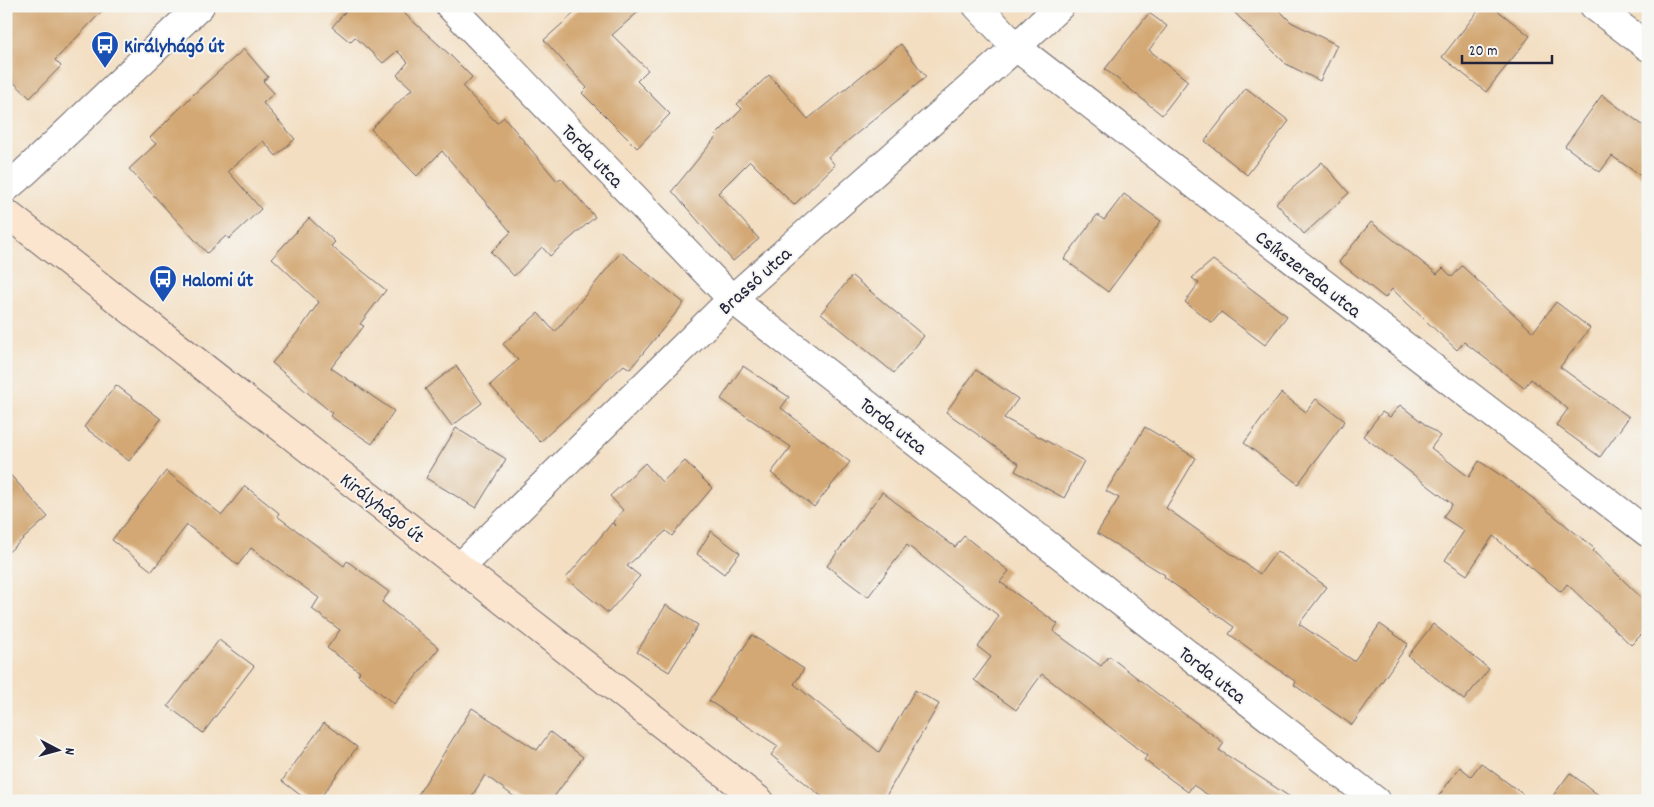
<svg xmlns="http://www.w3.org/2000/svg" width="1654" height="807" font-family="Dekko,sans-serif">
<style>
.building{fill:#d3a874}
.lines{fill:none;stroke-linecap:round;stroke-linejoin:round}
.street-casing{stroke:#6b646a;stroke-width:30}
.secondary-casing{stroke:#6b646a;stroke-width:30}
.street{stroke:#fff;stroke-width:28}
.secondary{stroke:#fce5cf;stroke-width:28}
.labels{text-anchor:middle;stroke-width:4;stroke-linejoin:round;paint-order:stroke}
.transit-label{font-size:20px;font-weight:bold;fill:#164399;stroke:#f6f6f2;text-anchor:start}
.street-label{font-size:20px;fill:#22223b;stroke:#f6f6f2}
</style>
<rect width="100%" height="100%" fill="#f6f6f2"/>
<filter id="ink" filterUnits="userSpaceOnUse"><feTurbulence type="fractalNoise" baseFrequency=".02" numOctaves="2"/><feDisplacementMap in="SourceGraphic" scale="10" xChannelSelector="R" yChannelSelector="G"/><feConvolveMatrix kernelMatrix="1 2 1 2 8 2 1 2 1" color-interpolation-filters="sRGB"/></filter>
<filter id="wash" filterUnits="userSpaceOnUse"><feTurbulence type="fractalNoise" baseFrequency=".0096" numOctaves="4" result="noise"/><feDisplacementMap in="SourceGraphic" scale="20" xChannelSelector="R" yChannelSelector="G"/><feGaussianBlur stdDeviation="1.12" result="paint"/><feColorMatrix in="noise" values="0 0 0 0 0 0 0 0 0 0 0 0 0 0 0 0 0 1.4 0 .05"/><feComposite in="paint" operator="in"/></filter>
<g filter="url(#wash)">
<rect width="100%" height="100%" fill="#f3dec1"/>
<g id="blocks">
<g class="building">
<path d="M6,6H107L55,60L61,66L30,98L6,75Z"/>
<path d="M350,6H396L448,53L472,77L463,87L497,123L504,117L557,181L561,178L595,217L550,256L542,247L514,276L491,252L511,232L442,151L417,176L371,129L412,89L397,75L408,62L397,51L383,63L355,37L350,42L332,27Z"/>
<path d="M582,6H645L612,35L648,70L637,81L670,114L637,148L582,93L587,88L544,40Z"/>
<path d="M1228,6H1275L1291,22L1337,45L1320,81L1286,64Z"/>
<path d="M1482,6H1492L1530,36L1486,92L1442,57Z"/>
<path d="M1149,13L1167,26L1149,50L1188,81L1162,115L1105,69Z"/>
<path d="M901,44L926,77L828,157L835,165L794,205L750,161L718,193L759,239L733,261L672,191L716,137L715,136L742,109L737,104L769,75L808,119Z"/>
<path d="M244,49L268,77L263,81L274,93L263,103L295,139L276,156L263,141L228,171L261,209L229,239L226,236L207,253L129,169L156,144L150,138L196,92Z"/>
<path d="M1246,88L1289,121L1247,175L1205,141Z"/>
<path d="M1602,95L1648,129V181L1612,156L1600,172L1565,146Z"/>
<path d="M1322,162L1349,193L1304,234L1276,203Z"/>
<path d="M1124,194L1161,221L1108,292L1064,259L1097,215L1104,220Z"/>
<path d="M309,218L335,242L331,246L386,290L360,324L364,326L331,368L394,411L372,444L330,416L332,413L272,363L301,328L319,302L272,258Z"/>
<path d="M1371,222L1437,274L1443,268L1452,277L1462,266L1533,332L1556,302L1590,328L1560,367L1629,417L1600,457L1556,425L1568,409L1531,379L1524,388L1464,342L1457,350L1392,289L1385,298L1339,262Z"/>
<path d="M621,252L684,303L630,369L624,365L540,442L490,385L518,360L503,344L538,313L555,332Z"/>
<path d="M1213,260L1287,316L1265,345L1221,312L1212,323L1185,302L1199,283L1192,278Z"/>
<path d="M852,276L924,336L894,373L821,313Z"/>
<path d="M456,366L482,403L452,426L425,389Z"/>
<path d="M743,366L789,397L781,408L850,462L814,507L771,473L791,447L721,399Z"/>
<path d="M976,370L1018,399L1004,418L1084,461L1064,498L1015,471L1019,464L946,412Z"/>
<path d="M116,385L161,419L129,461L84,427Z"/>
<path d="M1281,393L1306,412L1316,399L1345,421L1298,484L1244,443Z"/>
<path d="M1400,405L1440,436L1431,448L1469,477L1479,461L1520,488L1595,549L1593,551L1648,604V628L1631,645L1567,584L1561,592L1493,536L1467,575L1445,560L1464,531L1443,517L1452,504L1363,436L1382,412L1390,417Z"/>
<path d="M1145,427L1196,458L1166,508L1260,574L1277,551L1327,587L1299,624L1354,661L1380,624L1408,644L1352,725L1294,685L1296,682L1229,634L1234,627L1164,577L1165,575L1097,533L1119,498L1106,491Z"/>
<path d="M456,428L506,459L476,508L426,478Z"/>
<path d="M685,461L712,488L672,536L666,531L627,566L640,576L608,613L566,578L612,523L616,526L613,522L623,510L610,496L645,463L662,482Z"/>
<path d="M6,470L48,517L6,554Z"/>
<path d="M166,471L222,515L245,486L279,513L277,516L344,566L347,561L389,592L382,602L439,648L394,704L358,675L360,672L327,648L340,630L312,609L319,598L251,548L238,565L187,525L152,571L112,540Z"/>
<path d="M882,492L955,547L964,536L1009,571L1000,582L1058,624L1053,631L1101,666L1109,656L1168,702L1224,743L1219,750L1296,801H1217L1193,785L1188,792L1144,760L1147,756L1042,674L1016,710L974,680L991,657L978,647L999,616L907,545L868,597L827,566Z"/>
<path d="M711,531L740,553L724,574L697,554Z"/>
<path d="M666,605L698,625L669,672L637,652Z"/>
<path d="M1433,624L1489,669L1464,700L1408,656Z"/>
<path d="M752,635L804,669L794,684L879,752L915,690L939,704L883,801H827L771,755L778,746L709,701Z"/>
<path d="M219,640L254,666L203,733L168,706Z"/>
<path d="M472,708L537,750L550,732L583,757L551,801H520L485,775L469,801H414Z"/>
<path d="M324,723L357,747L318,801H308L282,781Z"/>
<path d="M1481,763L1532,801H1435L1460,767L1471,776Z"/>
<path d="M1570,773L1606,801H1549Z"/>
</g>
</g>
</g>
<g filter="url(#ink)">
<use href="#blocks" fill-opacity="0" stroke="#6b646a" stroke-width="1"/>
<g class="lines">
<defs>
<g id="street">
<path d="M450,6L732,299L1376,801"/>
<path d="M977,6L1016,47L1648,533"/>
<path d="M1594,6L1648,47"/>
<path d="M6,188L25,172L200,6"/>
<path d="M460,567L732,299L1016,47L1060,6"/>
</g>
<path id="secondary" d="M6,213L760,801"/>
</defs>
<use href="#street" class="street-casing"/>
<use href="#secondary" class="secondary-casing"/>
<use href="#street" class="street"/>
<use href="#secondary" class="secondary"/>
</g>
</g>
<defs>
<symbol id="bus-pin" viewBox="-11 -11 22 30"><path d="M0 17L-7.5 6A9.5 9.5 0 1 1 7.5 6Z" fill="#1a4fb4" stroke="#f6f6f2"/><path d="M-5-6H5V4H4V6H2V4H-2V6H-4V4H-5ZM-3.5-4V0h7V-4ZM-3.5 1.2v1.5H-2V1.2ZM2 1.2v1.5H3.5V1.2Z" fill="#fff"/></symbol>
</defs>
<g fill-rule="evenodd">
<use href="#bus-pin" x="89" y="29" width="32" height="43"/>
<use href="#bus-pin" x="147" y="263" width="32" height="43"/>
</g>
<g class="labels">
<g class="transit-label">
<text x="124" y="52">Királyhágó út</text>
<text x="182" y="286">Halomi út</text>
</g>
<g class="street-label">
<text transform="translate(593 155) rotate(46)" y="7">Torda utca</text>
<text transform="translate(1309 273) rotate(38)" y="7">Csíkszereda utca</text>
<text transform="translate(754 280) rotate(-42)" y="7">Brassó utca</text>
<text transform="translate(894 425) rotate(38)" y="7">Torda utca</text>
<text transform="translate(383 507) rotate(38)" y="7">Királyhágó út</text>
<text transform="translate(1213 674) rotate(38)" y="7">Torda utca</text>
</g>
</g>
<rect width="1654" height="807" fill="none" stroke="#f6f6f2" stroke-width="25"/>
<g transform="translate(58 750) rotate(96)" stroke="#f6f6f2" stroke-width="4" paint-order="stroke">
<path d="M0-4L9 19L0 12L-9 19Z" fill="#22223b"/>
<text y="-8" font-size="14" font-weight="bold" text-anchor="middle" fill="#22223b">N</text>
</g>
<path d="M1462 55v8h90v-8" fill="none" stroke="#22223b" stroke-width="2.5"/>
<text x="1469" y="55" font-size="15" fill="#22223b" stroke="#f6f6f2" stroke-width="4" paint-order="stroke">20 m</text>
</svg>
